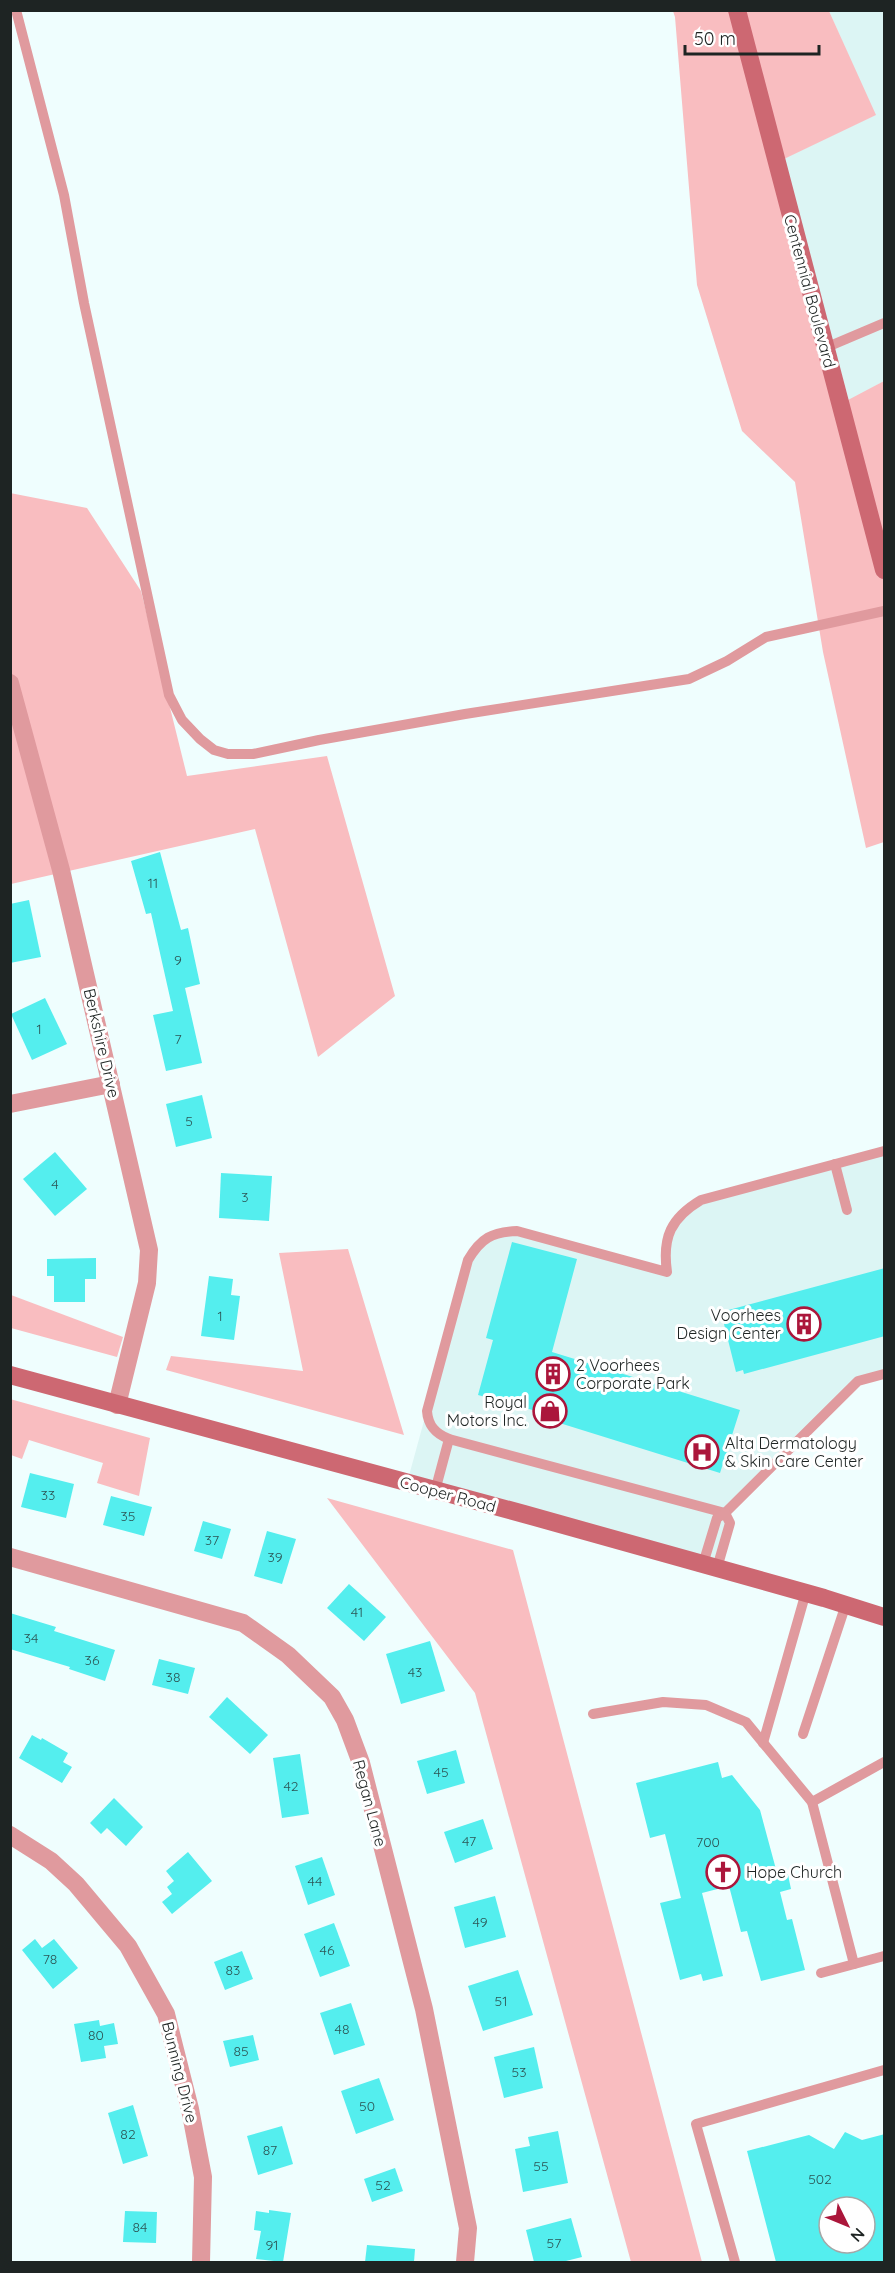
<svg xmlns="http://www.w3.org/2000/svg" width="895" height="2273" font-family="Quicksand,sans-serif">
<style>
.built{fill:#dcf5f4}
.green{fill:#f9bdc0}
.building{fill:#54eeee;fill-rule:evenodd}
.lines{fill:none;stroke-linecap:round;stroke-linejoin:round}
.lane{stroke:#e09a9e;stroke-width:10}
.street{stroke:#e09a9e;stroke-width:18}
.secondary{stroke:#cd6872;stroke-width:18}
.labels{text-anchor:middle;stroke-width:6;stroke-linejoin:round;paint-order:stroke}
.number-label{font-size:14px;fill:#2c5656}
.street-label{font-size:16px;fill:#1e2423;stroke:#fff}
.poi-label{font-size:16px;fill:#1e2423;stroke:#fff;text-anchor:start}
</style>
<rect width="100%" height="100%" fill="#effefe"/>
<g class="built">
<path d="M829,11H884V381L849,401L783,159L875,115Z"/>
<path d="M884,1151V1374L857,1381L725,1513L730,1523L717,1568L407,1483L468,1260L502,1232L667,1271L665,1254L686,1209Z"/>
</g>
<g class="green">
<path d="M673,11H829L876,115L784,159L848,400L884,381V842L866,848L823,652L795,482L742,431L697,285L675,17Z"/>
<path d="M10,493L87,508L141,591L187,776L327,756L395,996L318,1057L255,829L11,884Z"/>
<path d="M348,1249L404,1435L166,1370L171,1356L303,1371L279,1253Z"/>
<path d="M11,1295L123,1337L117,1357L11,1328Z"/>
<path d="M10,1399L150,1438L139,1496L97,1483L103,1463L29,1440L22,1459L11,1455Z"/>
<path d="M327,1498L513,1550L702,2262H631L475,1693Z"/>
</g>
<g class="building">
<path d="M160,852L181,930L188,928L200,984L185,988L202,1063L166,1071L153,1015L173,1011L151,913L146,914L131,861Z"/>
<path d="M29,900L41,957L10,963V904Z"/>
<path d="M45,998L67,1044L32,1060L11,1014Z"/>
<path d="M202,1095L212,1138L176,1147L166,1104Z"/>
<path d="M55,1152L87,1189L55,1216L23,1179Z"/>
<path d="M221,1173L272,1176L269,1221L219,1218Z"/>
<path d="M512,1242L577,1259L552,1352L740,1410L720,1473L537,1416L536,1411L478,1395L493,1340L486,1338Z"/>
<path d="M96,1258V1279H85V1302H54V1276H47V1259Z"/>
<path d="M885,1268V1336L744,1374L743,1370L736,1372L721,1312Z"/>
<path d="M209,1276L233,1279L231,1295L240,1296L234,1340L201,1336Z"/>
<path d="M30,1473L74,1484L66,1518L21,1507Z"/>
<path d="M111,1496L152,1507L144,1536L103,1525Z"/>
<path d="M203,1521L231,1529L222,1559L194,1551Z"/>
<path d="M267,1531L296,1539L282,1584L254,1576Z"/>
<path d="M349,1584L386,1617L364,1641L327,1608Z"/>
<path d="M10,1613L56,1627L54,1631L115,1650L105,1681L69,1669L70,1667L10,1649Z"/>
<path d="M430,1641L445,1691L401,1704L386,1654Z"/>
<path d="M159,1659L195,1668L188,1694L152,1685Z"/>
<path d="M227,1697L268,1735L250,1754L209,1717Z"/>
<path d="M32,1735L41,1740L42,1738L68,1753L63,1762L72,1767L62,1783L19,1758Z"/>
<path d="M456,1750L465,1783L427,1794L417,1761Z"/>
<path d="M300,1754L309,1814L282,1818L273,1758Z"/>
<path d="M718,1762L722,1778L732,1775L760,1810L777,1873L787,1870L791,1889L780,1892L787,1920L792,1919L805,1970L761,1981L747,1931L741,1932L729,1886L702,1893L723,1976L703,1981L701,1974L680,1980L660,1903L681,1898L665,1834L650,1838L636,1783Z"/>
<path d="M114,1798L143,1827L126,1846L107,1828L101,1834L90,1823Z"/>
<path d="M483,1819L493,1849L455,1863L444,1832Z"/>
<path d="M188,1852L212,1881L172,1914L162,1902L172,1894L167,1887L174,1881L166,1871Z"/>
<path d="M322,1857L335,1895L308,1905L295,1866Z"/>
<path d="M495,1896L506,1937L465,1948L454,1907Z"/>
<path d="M334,1923L350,1966L320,1977L304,1934Z"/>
<path d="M35,1939L42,1948L54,1939L78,1968L53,1989L22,1950Z"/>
<path d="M242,1951L253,1979L225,1990L214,1962Z"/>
<path d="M518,1970L533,2015L483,2031L468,1986Z"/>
<path d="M351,2003L365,2045L334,2055L320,2013Z"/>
<path d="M99,2020L100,2026L114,2023L118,2044L104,2046L106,2058L81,2062L74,2024Z"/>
<path d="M253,2035L259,2060L230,2067L223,2041Z"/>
<path d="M534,2047L543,2088L504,2098L494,2057Z"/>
<path d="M379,2078L394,2120L356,2134L341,2091Z"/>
<path d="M133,2105L148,2156L123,2164L108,2113Z"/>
<path d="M282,2126L293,2164L258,2175L247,2136Z"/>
<path d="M558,2131L568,2183L523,2192L515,2149L530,2146L528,2137Z"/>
<path d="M845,2132L862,2140L885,2134V2262H776L747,2151L809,2135L834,2149ZM829,2207H865V2243H829Z"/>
<path d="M395,2168L403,2191L372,2202L364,2179Z"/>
<path d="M269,2210L291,2213L283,2262L256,2259L261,2231L254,2230L256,2211L269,2213Z"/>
<path d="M125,2211L157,2212L156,2243L123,2242Z"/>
<path d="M571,2218L582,2257L562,2262H534L526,2230Z"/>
<path d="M367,2245L415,2249L414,2262H365Z"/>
</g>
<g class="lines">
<g class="lane">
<path d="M16,10L64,195L84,303L169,695L182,720L200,739L214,750L228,754H253L319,740L465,714L689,679L727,661L766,637L884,611"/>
<path d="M825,348L884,323"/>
<path d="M835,1164L847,1210"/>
<path d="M435,1491L449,1439"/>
<path d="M725,1513L449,1439C436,1434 428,1426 427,1411L468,1260C481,1238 492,1232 517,1231L667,1272C662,1237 671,1218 701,1200L884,1151"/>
<path d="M703,1564L717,1518L725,1513L858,1381L884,1374"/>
<path d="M717,1568L730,1523L725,1513"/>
<path d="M593,1714L663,1702L706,1705L746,1722L812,1802L854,1964"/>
<path d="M803,1734L846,1604"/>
<path d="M763,1743L806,1592"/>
<path d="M812,1802L884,1762"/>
<path d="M821,1973L884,1956"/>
<path d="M735,2262L696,2124L884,2070"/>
</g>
<g class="street">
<path d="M10,683L61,870L149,1250L147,1283L117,1405"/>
<path d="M10,1104L111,1084"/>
<path d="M10,1557L243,1623L288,1655L332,1697L345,1720L361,1763L424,2009L468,2228L465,2262"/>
<path d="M10,1835L51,1861L76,1884L128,1946L166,2014L190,2109L203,2177L201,2262"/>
</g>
<g class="secondary">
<path d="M737,10L884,570"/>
<path d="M10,1375L524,1514L824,1598L884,1617"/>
</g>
</g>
<defs>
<symbol id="building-ring" viewBox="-11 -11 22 22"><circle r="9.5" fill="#fff" stroke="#ab163b" stroke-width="1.5"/><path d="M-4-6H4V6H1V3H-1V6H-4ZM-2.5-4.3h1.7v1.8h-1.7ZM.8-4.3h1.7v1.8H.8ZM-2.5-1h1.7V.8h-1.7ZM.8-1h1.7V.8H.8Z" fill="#ab163b"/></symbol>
<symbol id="shop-ring" viewBox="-11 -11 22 22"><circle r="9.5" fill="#fff" stroke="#ab163b" stroke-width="1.5"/><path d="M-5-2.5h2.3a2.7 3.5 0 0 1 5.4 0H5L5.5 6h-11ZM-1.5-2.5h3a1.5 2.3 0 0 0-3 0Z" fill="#ab163b"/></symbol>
<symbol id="hospital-ring" viewBox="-11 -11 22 22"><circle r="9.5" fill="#fff" stroke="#ab163b" stroke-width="1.5"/><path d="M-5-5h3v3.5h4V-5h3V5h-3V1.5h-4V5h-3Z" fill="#ab163b"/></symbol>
<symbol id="church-ring" viewBox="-11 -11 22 22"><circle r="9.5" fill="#fff" stroke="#ab163b" stroke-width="1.5"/><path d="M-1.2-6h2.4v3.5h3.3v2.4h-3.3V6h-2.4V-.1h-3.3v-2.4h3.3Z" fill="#ab163b"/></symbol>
</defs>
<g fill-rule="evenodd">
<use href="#building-ring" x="785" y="1305" width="38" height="38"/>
<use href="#building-ring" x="534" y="1355" width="38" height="38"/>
<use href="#shop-ring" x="531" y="1392" width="38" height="38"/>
<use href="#hospital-ring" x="683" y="1433" width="38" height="38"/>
<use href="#church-ring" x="704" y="1853" width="38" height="38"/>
</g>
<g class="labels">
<g class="number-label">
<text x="153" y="888">11</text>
<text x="178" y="965">9</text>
<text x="39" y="1034">1</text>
<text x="178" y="1044">7</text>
<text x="189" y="1126">5</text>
<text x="55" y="1189">4</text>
<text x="245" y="1202">3</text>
<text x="220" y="1321">1</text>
<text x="48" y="1500">33</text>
<text x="128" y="1521">35</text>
<text x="212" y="1545">37</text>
<text x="275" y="1562">39</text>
<text x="357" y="1617">41</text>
<text x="31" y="1643">34</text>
<text x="92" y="1665">36</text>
<text x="415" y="1677">43</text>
<text x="173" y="1682">38</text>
<text x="441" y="1777">45</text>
<text x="291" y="1791">42</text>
<text x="469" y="1846">47</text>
<text x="708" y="1847">700</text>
<text x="315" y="1886">44</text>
<text x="480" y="1927">49</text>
<text x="327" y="1955">46</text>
<text x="50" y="1964">78</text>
<text x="233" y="1975">83</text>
<text x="501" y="2006">51</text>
<text x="342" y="2034">48</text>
<text x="96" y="2040">80</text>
<text x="241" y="2056">85</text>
<text x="519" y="2077">53</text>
<text x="367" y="2111">50</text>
<text x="128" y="2139">82</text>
<text x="270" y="2155">87</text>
<text x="541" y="2171">55</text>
<text x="820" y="2184">502</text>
<text x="383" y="2190">52</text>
<text x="140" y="2232">84</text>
<text x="554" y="2248">57</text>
<text x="272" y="2250">91</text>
</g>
<g class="street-label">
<text transform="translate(810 291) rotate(75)" y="6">Centennial Boulevard</text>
<text transform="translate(102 1043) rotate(77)" y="6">Berkshire Drive</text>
<text transform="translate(448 1494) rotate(15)" y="6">Cooper Road</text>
<text transform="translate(370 1803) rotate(75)" y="6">Regan Lane</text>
<text transform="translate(180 2072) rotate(76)" y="6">Bunning Drive</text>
</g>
<g class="poi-label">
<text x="781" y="1321" text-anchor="end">Voorhees<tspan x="781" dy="18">Design Center</tspan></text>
<text x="576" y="1371">2 Voorhees<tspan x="576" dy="18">Corporate Park</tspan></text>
<text x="527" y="1408" text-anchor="end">Royal<tspan x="527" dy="18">Motors Inc.</tspan></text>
<text x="725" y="1449">Alta Dermatology<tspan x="725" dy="18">&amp; Skin Care Center</tspan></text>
<text x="746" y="1878">Hope Church</text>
</g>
</g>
<rect width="895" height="2273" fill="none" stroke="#1e2423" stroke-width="24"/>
<g transform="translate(847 2225) rotate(133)"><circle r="28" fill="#ffffff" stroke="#a5a7a7" stroke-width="1.5"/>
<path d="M0-4.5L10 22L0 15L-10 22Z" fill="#ab163b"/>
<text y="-9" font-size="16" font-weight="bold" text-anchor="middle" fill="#1e2423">N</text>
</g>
<path d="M685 45v9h134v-9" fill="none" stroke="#1e2423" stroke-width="3"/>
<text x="694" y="45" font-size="18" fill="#1e2423" stroke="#ffffff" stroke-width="4.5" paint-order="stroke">50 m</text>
</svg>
